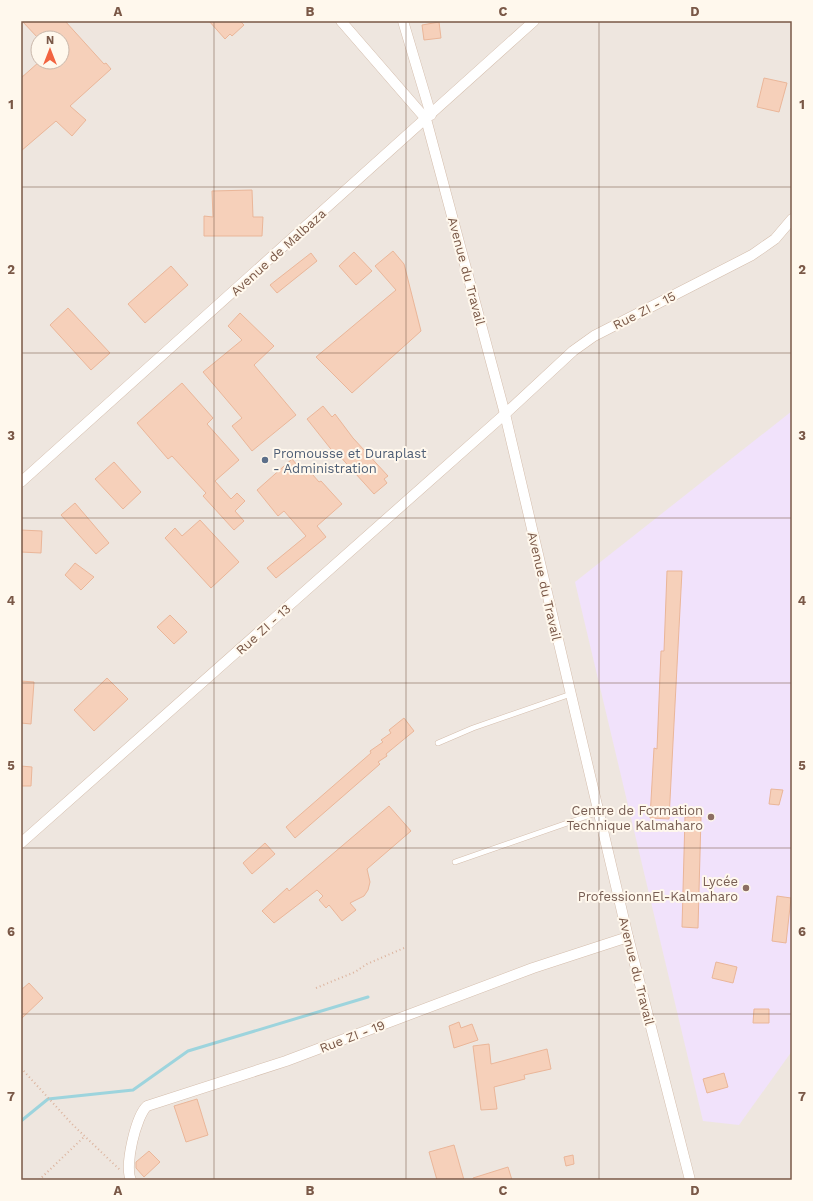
<svg xmlns="http://www.w3.org/2000/svg" width="813" height="1201" font-family="'Work Sans',sans-serif">
<style>
.industrial{fill:#eee6df;fill-rule:evenodd}
.education{fill:#f1e2fb}
.lines{fill:none;stroke-linecap:round;stroke-linejoin:round}
.stream{stroke:#9dd4dd;stroke-width:3}
.building{fill:#f6d0ba;stroke:#eab699}
.lane-casing{stroke:#d4bdac;stroke-width:6}
.street-casing{stroke:#d4bdac;stroke-width:11}
.path{stroke:#dcb39d;stroke-width:2;stroke-dasharray:1 3;stroke-linecap:butt}
.lane{stroke:#fff;stroke-width:5}
.street{stroke:#fff;stroke-width:10}
.grid{fill:none;stroke:#7a5847;stroke-width:1;stroke-opacity:0.55}
.service-dot{fill:#5c6f8a;stroke:#fff8ed;stroke-width:1.5}
.education-dot{fill:#8d6e63;stroke:#fff8ed;stroke-width:1.5}
.labels{text-anchor:middle;stroke-width:4;stroke-linejoin:round;paint-order:stroke}
.street-label{font-size:13px;fill:#7a5847;stroke:#fff8ed}
.service-label{font-size:13px;fill:#4e5e75;stroke:#fff8ed;text-anchor:start}
.education-label{font-size:13px;fill:#785e54;stroke:#fff8ed;text-anchor:end}
.neatline{fill:none;stroke:#7a5847;stroke-width:1.5}
.grid-label{font-size:13px;text-anchor:middle;font-weight:bold;fill:#7a5847}
</style>
<rect width="100%" height="100%" fill="#fef4e5"/>
<path class="industrial" d="M21,21H792V1180H21ZM38,38H62V62H38Z"/>
<path class="education" d="M792,411V1051L739,1125L703,1121L575,582Z"/>
<g class="lines">
<path class="stream" d="M21,1121L48,1099L133,1090L188,1051L368,997"/>
</g>
<g class="building">
<path d="M22,21H65L104,64L106,63L111,69L70,106L86,120L72,136L56,121L21,151V78L39,62H62V38H38Z"/>
<path d="M209,21H240L244,25L232,36L230,34L225,39Z"/>
<path d="M439,22L441,38L424,40L422,25Z"/>
<path d="M764,78L787,83L779,112L757,107Z"/>
<path d="M252,190L253,217H263L262,236H204V216L213,217L212,191Z"/>
<path d="M393,251L404,264L421,331L352,393L316,357L396,290L375,266Z"/>
<path d="M354,252L372,271L356,285L339,266Z"/>
<path d="M311,253L317,261L277,293L270,285Z"/>
<path d="M171,266L188,285L145,323L128,304Z"/>
<path d="M68,308L110,353L91,370L50,325Z"/>
<path d="M240,313L274,346L254,365L296,415L252,451L232,426L242,418L203,372L242,340L228,326Z"/>
<path d="M182,383L213,418L207,424L239,460L215,481L231,499L237,493L245,501L235,511L244,521L234,530L203,496L206,493L172,456L168,459L137,423Z"/>
<path d="M323,406L332,417L335,414L353,438L388,476L384,479L387,483L374,494L336,452L334,453L307,419Z"/>
<path d="M292,459L302,471L306,467L319,482L321,481L342,504L317,526L326,537L276,578L267,568L306,536L284,511L278,516L257,490Z"/>
<path d="M114,462L141,492L123,509L95,479Z"/>
<path d="M75,503L109,543L96,554L61,515Z"/>
<path d="M200,520L239,562L211,588L165,538L175,528L182,536Z"/>
<path d="M21,530L42,531L41,553L21,552Z"/>
<path d="M75,563L94,577L81,590L65,575Z"/>
<path d="M667,571H682L669,819L650,818L654,748L657,749L661,651H664Z"/>
<path d="M170,615L187,632L174,644L157,627Z"/>
<path d="M107,678L128,699L94,731L74,710Z"/>
<path d="M21,681L34,682L31,724L21,723Z"/>
<path d="M404,718L414,731L386,754L387,756L378,762L380,764L295,838L286,827L371,753L370,751L383,742L381,740L391,733L389,730Z"/>
<path d="M21,766L32,767L31,786H21Z"/>
<path d="M771,789L783,790L779,805L769,804Z"/>
<path d="M389,806L411,831L367,869L370,882L368,890L364,896L350,903L356,910L342,921L329,905L326,908L319,900L323,896L317,890L274,923L262,911L287,888L289,891Z"/>
<path d="M685,817H701L698,928L682,927Z"/>
<path d="M265,843L275,854L252,874L243,863Z"/>
<path d="M777,896L791,898L786,943L772,941Z"/>
<path d="M716,962L737,967L733,983L712,978Z"/>
<path d="M29,983L43,998L21,1019V990Z"/>
<path d="M754,1009H769V1023H753Z"/>
<path d="M459,1022L461,1028L472,1024L478,1040L454,1048L449,1026Z"/>
<path d="M489,1044L491,1064L547,1049L551,1069L524,1075L525,1079L494,1087L497,1109L481,1110L473,1046Z"/>
<path d="M724,1073L728,1087L707,1093L703,1079Z"/>
<path d="M197,1099L208,1135L186,1142L174,1106Z"/>
<path d="M454,1145L464,1180H437L429,1152Z"/>
<path d="M149,1151L160,1162L144,1177L136,1168V1162Z"/>
<path d="M573,1155L574,1164L566,1166L564,1157Z"/>
<path d="M508,1167L512,1180H473V1178Z"/>
</g>
<g class="lines">
<defs>
<g id="lane">
<path d="M438,743L473,728L571,694"/>
<path d="M455,862L599,812"/>
</g>
<g id="street">
<path d="M341,21L426,119L505,414L628,937L690,1180"/>
<path d="M403,21L431,115"/>
<path d="M21,482L534,21"/>
<path d="M21,843L505,414L573,351L594,336L752,255L775,239L792,219"/>
<path d="M131,1180C124,1166 136,1116 147,1106L286,1061L533,968L628,937"/>
</g>
</defs>
<use href="#lane" class="lane-casing"/>
<use href="#street" class="street-casing"/>
<g class="path">
<path d="M316,988L355,972L367,964L404,948"/>
<path d="M21,1068L72,1124L120,1170"/>
<path d="M39,1180L85,1136"/>
</g>
<use href="#lane" class="lane"/>
<use href="#street" class="street"/>
</g>
<path class="grid" d="M214,21V1180M406,21V1180M599,21V1180M21,187H792M21,353H792M21,518H792M21,683H792M21,848H792M21,1014H792"/>
<circle class="service-dot" cx="265" cy="460" r="4"/>
<g class="education-dot">
<circle cx="711" cy="817" r="4"/>
<circle cx="746" cy="888" r="4"/>
</g>
<g class="labels">
<g class="street-label">
<text transform="translate(278 252) rotate(-42)" y="5">Avenue de Malbaza</text>
<text transform="translate(467 271) rotate(75)" y="5">Avenue du Travail</text>
<text transform="translate(644 310) rotate(-27)" y="5">Rue ZI - 15</text>
<text transform="translate(545 586) rotate(77)" y="5">Avenue du Travail</text>
<text transform="translate(263 629) rotate(-42)" y="5">Rue ZI - 13</text>
<text transform="translate(637 971) rotate(76)" y="5">Avenue du Travail</text>
<text transform="translate(352 1036) rotate(-21)" y="5">Rue ZI - 19</text>
</g>
<g class="service-label">
<text x="273" y="458">Promousse et Duraplast<tspan x="273" dy="15">- Administration</tspan></text>
</g>
<g class="education-label">
<text x="703" y="815">Centre de Formation<tspan x="703" dy="15">Technique Kalmaharo</tspan></text>
<text x="738" y="886">Lycée<tspan x="738" dy="15">ProfessionnEl-Kalmaharo</tspan></text>
</g>
</g>
<rect width="813" height="1201" fill="none" stroke="#fff8ed" stroke-width="44"/>
<g transform="translate(50 50)"><circle r="19" fill="#fff8ed" stroke="#cab8ab"/>
<path d="M0-3L7 15L0 10L-7 15Z" fill="#f26340"/>
<text y="-6" font-size="11" font-weight="bold" text-anchor="middle" fill="#7a5847">N</text>
</g>
<rect x="22" y="22" width="769" height="1157" class="neatline"/>
<g class="grid-label">
<text x="118" y="16">A</text>
<text x="310" y="16">B</text>
<text x="503" y="16">C</text>
<text x="695" y="16">D</text>
<text x="11" y="109">1</text>
<text x="802" y="109">1</text>
<text x="11" y="274">2</text>
<text x="802" y="274">2</text>
<text x="11" y="440">3</text>
<text x="802" y="440">3</text>
<text x="11" y="605">4</text>
<text x="802" y="605">4</text>
<text x="11" y="770">5</text>
<text x="802" y="770">5</text>
<text x="11" y="936">6</text>
<text x="802" y="936">6</text>
<text x="11" y="1101">7</text>
<text x="802" y="1101">7</text>
<text x="118" y="1195">A</text>
<text x="310" y="1195">B</text>
<text x="503" y="1195">C</text>
<text x="695" y="1195">D</text>
</g>
</svg>
